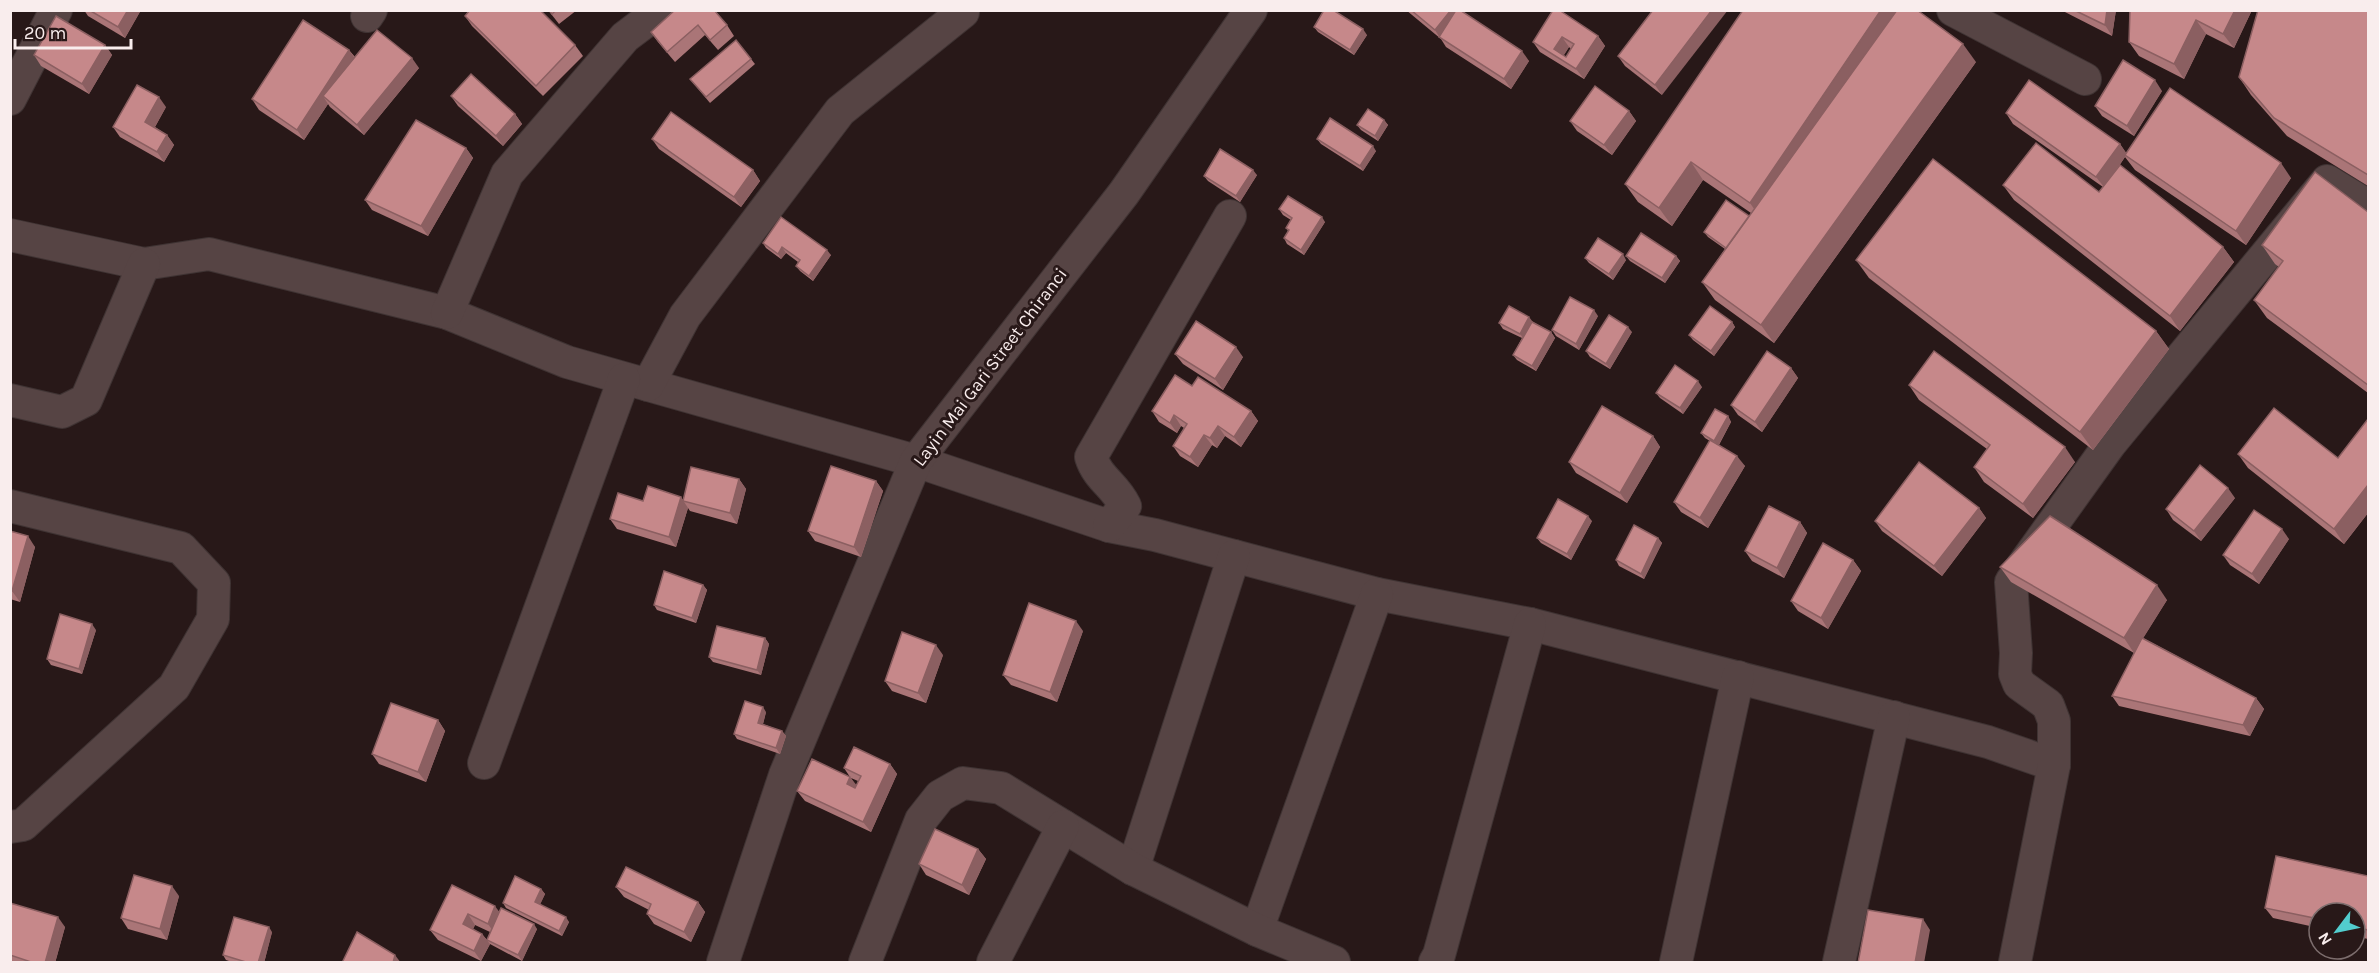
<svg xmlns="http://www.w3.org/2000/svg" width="2379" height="973" font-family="Karla,sans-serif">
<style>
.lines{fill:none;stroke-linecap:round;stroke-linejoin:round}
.street-casing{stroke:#3f3333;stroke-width:34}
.street{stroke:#564444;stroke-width:32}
.wall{fill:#aa7577;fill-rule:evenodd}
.shaded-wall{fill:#8b5f61}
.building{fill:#c6888a;stroke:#8b5f61;stroke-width:1.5;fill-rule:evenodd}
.labels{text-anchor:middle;stroke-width:6;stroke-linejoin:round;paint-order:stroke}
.street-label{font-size:18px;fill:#f9eded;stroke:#281818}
</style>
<rect width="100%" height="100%" fill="#281818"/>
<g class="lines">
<defs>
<g id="street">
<path d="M1953,10L2085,79"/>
<path d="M367,16L371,10"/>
<path d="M10,99L56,10"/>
<path d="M10,235L144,264L209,254L447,313L567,362L916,461L1109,526L1155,535L1377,594L1530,624L1988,742L2054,765"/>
<path d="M447,313L507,174L625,37L661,10"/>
<path d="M648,385L685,316L840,111L963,12"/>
<path d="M10,400L62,412L86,400L144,264"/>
<path d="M10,506L181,548L214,583L213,619L174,687L23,825L10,827"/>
<path d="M1109,526L1125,506C1115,485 1098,479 1091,457L1230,216"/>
<path d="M484,763L624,379"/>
<path d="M1133,869L1234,556"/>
<path d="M1257,930L1377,594"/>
<path d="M723,962L785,775L916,461L1124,193L1251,10"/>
<path d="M865,962L921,820L940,796L963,783L1001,788L1133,869L1257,930L1334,962"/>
<path d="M993,962L1063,826"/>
<path d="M1435,962L1439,955L1530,624"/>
<path d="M1676,962L1738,677"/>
<path d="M1839,962L1894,717"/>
<path d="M2015,962L2054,765V721L2048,705L2019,684L2015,674L2016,653L2011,582L2110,444L2327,181L2368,206"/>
</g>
</defs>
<use href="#street" class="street-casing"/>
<use href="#street" class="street"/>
</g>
<g class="wall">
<path d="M84,10H141L125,38L88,16Z"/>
<path d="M548,10H577L559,24Z"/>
<path d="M675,10L727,25L734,36L718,50L705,35L675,62L658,42L651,32Z"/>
<path d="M1406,10H1460L1529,61L1511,89L1446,47L1441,39Z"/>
<path d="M1553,10L1598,36L1605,46L1584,79L1540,52L1533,42ZM1569,47L1571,49L1566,57L1563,56Z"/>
<path d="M1653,10L1662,95L1625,66L1618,56Z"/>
<path d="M2061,10H2116L2112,36Z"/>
<path d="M2130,10H2252L2234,48L2206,34L2184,79L2139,56L2129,42Z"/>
<path d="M2368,10V186L2287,136L2251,95L2239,77Z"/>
<path d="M465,16L575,45L583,56L543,96L472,26Z"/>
<path d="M1314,27L1367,35L1354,55L1318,32Z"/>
<path d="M105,45L112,55L89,94L41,66L34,55Z"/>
<path d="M349,50L355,57L419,68L364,135L330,107L328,104L304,140L259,110L252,99Z"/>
<path d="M751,59L755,64L710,103L690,79Z"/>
<path d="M1976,62L1774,343L1715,300L1702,282L1725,249L1708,237L1704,232L1749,216L1751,213L1703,180L1672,226L1638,202L1625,184Z"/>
<path d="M2162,91L2134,136L2102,116L2095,106Z"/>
<path d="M451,96L515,114L522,124L503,146L458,106Z"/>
<path d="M166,107L155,127L167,135L174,145L164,162L120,137L113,127Z"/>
<path d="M1629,111L1636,121L1612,155L1577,131L1570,121Z"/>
<path d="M2006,113L2120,144L2126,153L2291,178L2246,245L2135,170L2125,157L2117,169L2223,247L2234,262L2180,331L2014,200L2003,185L2099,192L2103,187L2013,124Z"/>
<path d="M1384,120L1388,125L1378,141L1361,130L1357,125Z"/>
<path d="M652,139L753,170L760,181L741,207L659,149Z"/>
<path d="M1317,139L1376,151L1363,171L1321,144Z"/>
<path d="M466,148L473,158L428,236L372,210L365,200Z"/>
<path d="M1257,175L1240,202L1208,181L1204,176Z"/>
<path d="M1279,209L1325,222L1304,255L1287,244L1284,238L1288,231L1286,228L1291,220L1283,215Z"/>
<path d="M2368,212V393L2267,318L2254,300L2279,267L2275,264L2262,245Z"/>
<path d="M763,243L831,255L813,281L800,271L796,266L798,262L786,253L781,259L766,248Z"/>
<path d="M1626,256H1676L1680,261L1665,283L1630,261Z"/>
<path d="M1585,258L1626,260L1613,280L1589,263Z"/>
<path d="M1856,260L2156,331L2169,349L2093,450L1869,278Z"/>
<path d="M1598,316L1579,350L1556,336L1552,330Z"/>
<path d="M1533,322L1551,332L1555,338L1536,371L1517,360L1513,355L1522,338L1503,329L1499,323Z"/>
<path d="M1732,322L1735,327L1714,356L1693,340L1689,335Z"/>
<path d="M1632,332L1610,369L1590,357L1586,351Z"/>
<path d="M1175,354L1243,357L1223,390L1183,364Z"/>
<path d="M1791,368L1798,378L1762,432L1738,415L1731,405Z"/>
<path d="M1909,385L2075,462L2033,518L1984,482L1974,467L1987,449L1919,400Z"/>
<path d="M1192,386L1251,411L1258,421L1241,447L1225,436L1217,448L1212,445L1198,467L1180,456L1173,446L1184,428L1181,426L1177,433L1159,422L1152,411Z"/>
<path d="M1702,387L1683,414L1660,398L1656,393Z"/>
<path d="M1728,416L1731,422L1719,445L1745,466L1708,528L1681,512L1674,502L1710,441L1705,438L1701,433Z"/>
<path d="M2368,419V513L2344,544L2248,468L2238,454L2338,458Z"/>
<path d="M1653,436L1660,447L1627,503L1576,473L1569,462Z"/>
<path d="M739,479L746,489L737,524L690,511L688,508L676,547L617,529L610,519L643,501L681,497L683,500Z"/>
<path d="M876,481L883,491L861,557L815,541L808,531Z"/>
<path d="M2235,498L2201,541L2173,520L2166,509Z"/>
<path d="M1979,508L1986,518L1942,576L1882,531L1875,521Z"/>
<path d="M1592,521L1571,560L1541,543L1537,538Z"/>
<path d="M1800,522L1807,533L1784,578L1752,561L1745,551Z"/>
<path d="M10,531L35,547L20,602L10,599Z"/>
<path d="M1658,538L1662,543L1644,579L1619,566L1616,560Z"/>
<path d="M2289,539L2259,584L2230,565L2223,555Z"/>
<path d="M1853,560L1861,571L1828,629L1798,611L1791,601Z"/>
<path d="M2000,567L2167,600L2143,638L2256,698L2264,709L2250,736L2119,706L2112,696L2137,648L2134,653L2011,582Z"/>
<path d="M703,585L707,590L696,623L657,610L654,605Z"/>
<path d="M96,630L82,674L51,665L47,659Z"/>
<path d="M1083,631L1057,702L1011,685L1003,675Z"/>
<path d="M765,638L769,644L761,675L713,662L709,657Z"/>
<path d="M943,655L926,703L892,691L885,681Z"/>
<path d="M766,712L763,724L782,731L786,736L780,754L737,739L734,734Z"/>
<path d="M438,720L445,731L426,782L379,764L372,754Z"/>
<path d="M890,764L897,774L871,832L805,801L797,791L850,777L844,768ZM851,778L858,781L856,786Z"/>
<path d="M978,849L986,859L969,895L926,875L919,864Z"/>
<path d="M2368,876V939L2355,936V913H2319V928L2273,918L2265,908Z"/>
<path d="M452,885L500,912L537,929L522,961L490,944L481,961L438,940L430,930ZM475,925L490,932L487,940L482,934L473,929Z"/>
<path d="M616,887L698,902L705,912L691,942L654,924L647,914L649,910L624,897Z"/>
<path d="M541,889L545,894L540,904L569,922L562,936L506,908L503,903Z"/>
<path d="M179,896L167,940L128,929L121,918Z"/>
<path d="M10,903L65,927L55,963H10Z"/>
<path d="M272,932L264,963H235L226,960L223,955Z"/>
</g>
<g class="shaded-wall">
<path d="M128,10H141L125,38L118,27Z"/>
<path d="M1451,10H1457L1440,38L1435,30Z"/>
<path d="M1712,10H1728L1662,95L1655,85Z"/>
<path d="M1881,10H1897L1763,222L1750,203Z"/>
<path d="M2107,10H2116L2112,36L2105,25Z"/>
<path d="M2235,10H2252L2234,48L2223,34Z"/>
<path d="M2196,20L2206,34L2184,79L2174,64Z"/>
<path d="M1363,29L1367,35L1354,55L1350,50Z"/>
<path d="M1598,36L1605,46L1584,79L1576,69Z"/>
<path d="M1562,37L1569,47L1561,60L1554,49Z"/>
<path d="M1963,44L1976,62L1774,343L1761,325Z"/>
<path d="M105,45L112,55L89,94L82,84Z"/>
<path d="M349,50L356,60L323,96L328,104L304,140L297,130Z"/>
<path d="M1522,51L1529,61L1511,89L1504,79Z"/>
<path d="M412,58L419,68L364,135L357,125Z"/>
<path d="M2155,80L2162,91L2134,136L2127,126Z"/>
<path d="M159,97L166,107L152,132L145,122Z"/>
<path d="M1629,111L1636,121L1612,155L1604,145Z"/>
<path d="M515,114L522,124L503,146L496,136Z"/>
<path d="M1384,120L1388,125L1378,141L1375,136Z"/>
<path d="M167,135L174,145L164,162L157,152Z"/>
<path d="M2120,144L2127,154L2104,187L2096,177Z"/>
<path d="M1373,146L1376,151L1363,171L1360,166Z"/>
<path d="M466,148L473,158L428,236L421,226Z"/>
<path d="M1691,162L1703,180L1672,226L1659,208Z"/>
<path d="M2281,163L2291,178L2246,245L2236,231Z"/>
<path d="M753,170L760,181L741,207L734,197Z"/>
<path d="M1253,170L1257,175L1240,202L1236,196Z"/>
<path d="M1322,217L1325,222L1304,255L1301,250Z"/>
<path d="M782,247L786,253L781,259L778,254Z"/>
<path d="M2223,247L2234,262L2180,331L2170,316Z"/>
<path d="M827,250L831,255L813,281L809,276Z"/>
<path d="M1623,254L1626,260L1613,280L1609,274Z"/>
<path d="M1676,256L1680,261L1665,283L1662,278Z"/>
<path d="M1594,310L1598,316L1579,350L1576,344Z"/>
<path d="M1529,317L1533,322L1524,339L1520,334Z"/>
<path d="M1732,322L1735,327L1714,356L1711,351Z"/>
<path d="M1628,327L1632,332L1610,369L1606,364Z"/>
<path d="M2156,331L2169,349L2093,450L2080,432Z"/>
<path d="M1551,332L1555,338L1536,371L1532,366Z"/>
<path d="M1236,347L1243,357L1223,390L1215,379Z"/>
<path d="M1791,368L1798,378L1762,432L1755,422Z"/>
<path d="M1698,381L1702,387L1683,414L1680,408Z"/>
<path d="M1251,411L1258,421L1241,447L1234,437Z"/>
<path d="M1174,415L1181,426L1177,433L1170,423Z"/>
<path d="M1728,416L1731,422L1718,446L1714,441Z"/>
<path d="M1218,426L1225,436L1217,448L1210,438Z"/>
<path d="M1204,435L1212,445L1198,467L1190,457Z"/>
<path d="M1653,436L1660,447L1627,503L1620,493Z"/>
<path d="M2065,447L2075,462L2033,518L2023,504Z"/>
<path d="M1737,456L1745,466L1708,528L1700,518Z"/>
<path d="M739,479L746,489L737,524L730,513Z"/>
<path d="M876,481L883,491L861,557L854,547Z"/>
<path d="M2368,485V513L2344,544L2334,529Z"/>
<path d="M2228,488L2235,498L2201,541L2194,531Z"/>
<path d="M681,497L688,508L676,547L669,537Z"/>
<path d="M1979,508L1986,518L1942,576L1934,566Z"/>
<path d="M1588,516L1592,521L1571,560L1567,554Z"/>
<path d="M1800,522L1807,533L1784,578L1777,568Z"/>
<path d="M2282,529L2289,539L2259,584L2252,574Z"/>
<path d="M28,536L35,547L20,602L12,591Z"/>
<path d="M1658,538L1662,543L1644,579L1641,574Z"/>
<path d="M1853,560L1861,571L1828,629L1821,618Z"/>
<path d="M703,585L707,590L696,623L692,618Z"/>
<path d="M2157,585L2167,600L2134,653L2124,638Z"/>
<path d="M1076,621L1083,631L1057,702L1050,692Z"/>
<path d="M92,624L96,630L82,674L79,669Z"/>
<path d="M765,638L769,644L761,675L757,670Z"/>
<path d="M936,645L943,655L926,703L918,693Z"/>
<path d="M2256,698L2264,709L2250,736L2243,725Z"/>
<path d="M763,707L766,712L762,728L758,723Z"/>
<path d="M438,720L445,731L426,782L418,772Z"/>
<path d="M782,731L786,736L780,754L776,748Z"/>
<path d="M890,764L897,774L871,832L863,822Z"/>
<path d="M850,777L858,787L854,795L847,784Z"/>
<path d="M978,849L986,859L969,895L962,885Z"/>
<path d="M172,886L179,896L167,940L160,929Z"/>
<path d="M541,889L545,894L539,907L535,902Z"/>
<path d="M698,902L705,912L691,942L684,932Z"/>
<path d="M495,906L503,917L495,934L488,924Z"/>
<path d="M468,914L475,925L470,935L463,924Z"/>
<path d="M58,917L65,927L55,963H45Z"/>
<path d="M566,917L569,922L562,936L559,931Z"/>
<path d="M1923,919L1930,930L1924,963H1915Z"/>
<path d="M534,924L537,929L522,961L518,955Z"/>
<path d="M269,927L272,932L264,963H258Z"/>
<path d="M482,934L490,944L481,961L474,951Z"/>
<path d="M395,955L401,963H393Z"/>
</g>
<g class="building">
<path d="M89,10H128L118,27Z"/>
<path d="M470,10H540L575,45L536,86L465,16Z"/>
<path d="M549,10H556L552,14Z"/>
<path d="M675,10H714L727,25L710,40L698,25L667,52L651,32Z"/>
<path d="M1324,10H1333L1363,29L1350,50L1314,27Z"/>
<path d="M1411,10H1451L1435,30Z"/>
<path d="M1456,10H1460L1522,51L1504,79L1439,37Z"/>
<path d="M1553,10H1559L1598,36L1576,69L1533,42ZM1562,37L1574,44L1566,57L1554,49Z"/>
<path d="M1653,10H1712L1655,85L1618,56Z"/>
<path d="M1743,10H1881L1750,203L1691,162L1659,208L1625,184Z"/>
<path d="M1897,10H1917L1963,44L1761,325L1702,282Z"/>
<path d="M2074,10H2107L2105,25Z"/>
<path d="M2130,10H2235L2223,34L2196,20L2174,64L2129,42Z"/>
<path d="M2258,10H2368V175L2274,118L2239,77Z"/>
<path d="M56,16L105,45L82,84L34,55Z"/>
<path d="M303,20L349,50L297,130L252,99Z"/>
<path d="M377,30L412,58L357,125L323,96Z"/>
<path d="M736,40L751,59L706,97L690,79Z"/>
<path d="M2123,60L2155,80L2127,126L2095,106Z"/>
<path d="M471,74L515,114L496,136L451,96Z"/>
<path d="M2029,80L2120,144L2096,177L2006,113Z"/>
<path d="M137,85L159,97L145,122L167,135L157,152L113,127Z"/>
<path d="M1595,86L1629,111L1604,145L1570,121Z"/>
<path d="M2170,88L2281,163L2236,231L2125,155Z"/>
<path d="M1368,109L1384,120L1375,136L1357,125Z"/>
<path d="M671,112L753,170L734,197L652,139Z"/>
<path d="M1330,118L1373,146L1360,166L1317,139Z"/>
<path d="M416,120L466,148L421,226L365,200Z"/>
<path d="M2036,143L2099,192L2120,165L2223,247L2170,316L2003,185Z"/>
<path d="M1220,149L1253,170L1236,196L1204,176Z"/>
<path d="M1933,159L2156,331L2080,432L1856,260Z"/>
<path d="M2315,172L2368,212V385L2254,300L2283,261L2262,245Z"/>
<path d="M1288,196L1322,217L1301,250L1284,238L1289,230L1286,228L1292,218L1279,209Z"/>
<path d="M1726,200L1749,216L1726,248L1704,232Z"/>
<path d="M781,217L827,250L809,276L796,266L800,260L782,247L778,254L763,243Z"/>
<path d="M1641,233L1676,256L1662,278L1626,256Z"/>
<path d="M1598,238L1623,254L1609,274L1585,258Z"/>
<path d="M1570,297L1594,310L1576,344L1552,330Z"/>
<path d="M1509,306L1529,317L1520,334L1499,323Z"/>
<path d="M1710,306L1732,322L1711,351L1689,335Z"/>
<path d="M1609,315L1628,327L1606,364L1586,351Z"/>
<path d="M1196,321L1236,347L1215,379L1175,354Z"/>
<path d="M1532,322L1551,332L1532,366L1513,355Z"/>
<path d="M1767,351L1791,368L1755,422L1731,405Z"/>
<path d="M1934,351L2065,447L2023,504L1974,467L1990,445L1909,385Z"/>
<path d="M1675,365L1698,381L1680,408L1656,393Z"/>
<path d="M1175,375L1192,386L1198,377L1251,411L1234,437L1218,426L1210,438L1204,435L1190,457L1173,446L1187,424L1174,415L1170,423L1152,411Z"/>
<path d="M1602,406L1653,436L1620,493L1569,462Z"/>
<path d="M2274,408L2338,458L2368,419V485L2334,529L2238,454Z"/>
<path d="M1715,409L1728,416L1714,441L1701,433Z"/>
<path d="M1710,440L1737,456L1700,518L1674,502Z"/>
<path d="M1919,462L1979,508L1934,566L1875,521Z"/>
<path d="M2200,465L2228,488L2194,531L2166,509Z"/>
<path d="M831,466L876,481L854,547L808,531Z"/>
<path d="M691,467L739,479L730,513L683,501Z"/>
<path d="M648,486L681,497L669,537L610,519L618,493L643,501Z"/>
<path d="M1558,499L1588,516L1567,554L1537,538Z"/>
<path d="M1769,506L1800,522L1777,568L1745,551Z"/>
<path d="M2254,510L2282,529L2252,574L2223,555Z"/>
<path d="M2050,516L2157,585L2124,638L2000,567Z"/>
<path d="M1634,525L1658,538L1641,574L1616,560Z"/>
<path d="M10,531L28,536L12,591H10Z"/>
<path d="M1823,543L1853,560L1821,618L1791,601Z"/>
<path d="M664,571L703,585L692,618L654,605Z"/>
<path d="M1029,603L1076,621L1050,692L1003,675Z"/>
<path d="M60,614L92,624L79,669L47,659Z"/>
<path d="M717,626L765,638L757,670L709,657Z"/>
<path d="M902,632L936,645L918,693L885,681Z"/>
<path d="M2142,638L2256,698L2243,725L2112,696Z"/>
<path d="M745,701L763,707L758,723L782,731L776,748L734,734Z"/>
<path d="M391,703L438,720L418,772L372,754Z"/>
<path d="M854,747L890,764L863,822L797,791L812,759L850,777L847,784L855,788L861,776L844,768Z"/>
<path d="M935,829L978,849L962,885L919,864Z"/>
<path d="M2276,856L2368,876V930L2355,927V913H2319V919L2265,908Z"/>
<path d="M626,867L698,902L684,932L647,914L651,904L616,887Z"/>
<path d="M134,875L172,886L160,929L121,918Z"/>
<path d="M515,876L541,889L535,902L566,917L559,931L503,903Z"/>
<path d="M452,885L495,906L488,924L468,914L463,924L482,934L474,951L430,930Z"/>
<path d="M10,903L58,917L45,963H34L10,955Z"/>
<path d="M501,908L534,924L518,955L487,940Z"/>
<path d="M1868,910L1923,919L1915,963H1858Z"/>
<path d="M234,917L269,927L258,963H249L223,955Z"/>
<path d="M357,932L395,955L393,963H342Z"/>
</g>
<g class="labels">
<g class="street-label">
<text transform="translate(990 367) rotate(-53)" y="6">Layin Mai Gari Street Chiranci</text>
</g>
</g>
<rect width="2379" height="973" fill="none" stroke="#f9eded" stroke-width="24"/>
<g transform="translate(2337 931) rotate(238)"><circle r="28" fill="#281818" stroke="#7c6d6d" stroke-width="1.5"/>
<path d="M0-4.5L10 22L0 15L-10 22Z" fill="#52cdce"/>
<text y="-9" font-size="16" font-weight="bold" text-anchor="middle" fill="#f9eded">N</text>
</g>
<path d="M15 39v9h116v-9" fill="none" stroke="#f9eded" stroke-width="3"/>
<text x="24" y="39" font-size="18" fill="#f9eded" stroke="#281818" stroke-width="4.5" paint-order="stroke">20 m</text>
</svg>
